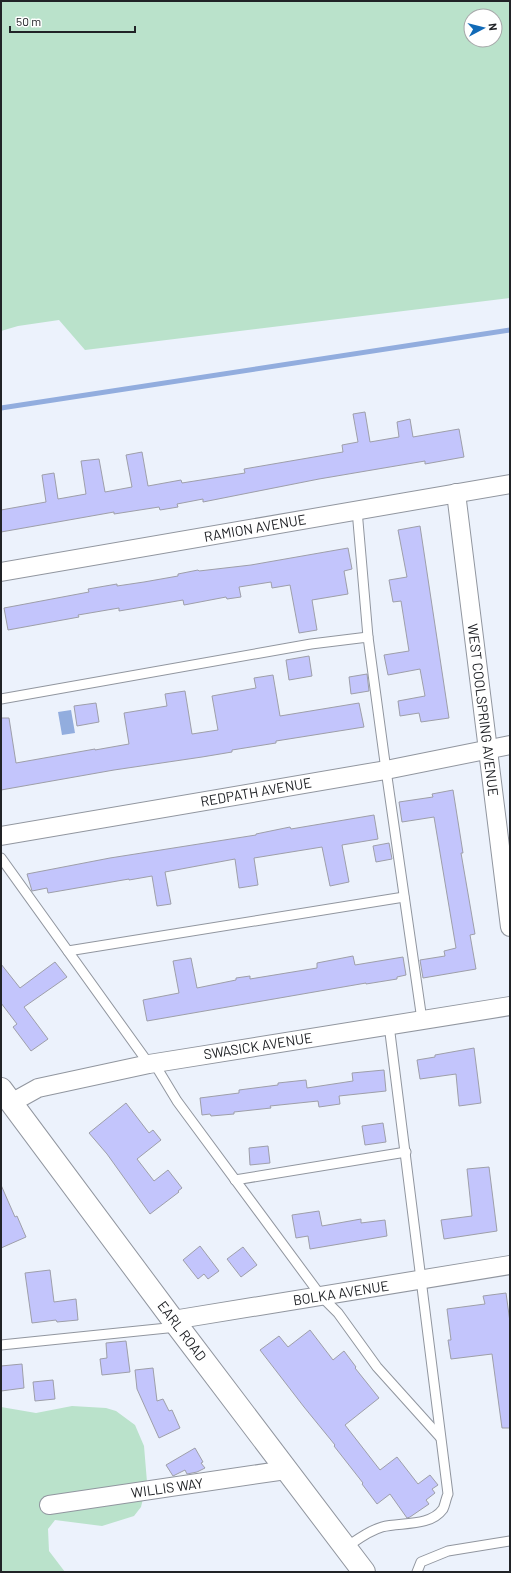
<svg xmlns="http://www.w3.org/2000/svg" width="511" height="1573" font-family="Barlow,sans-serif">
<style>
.green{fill:#bae2cb;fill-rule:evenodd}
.water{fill:#92adde}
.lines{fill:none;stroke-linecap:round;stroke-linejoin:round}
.stream{stroke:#92adde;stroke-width:5}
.building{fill:#c3c5fc;stroke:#9e9fa9}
.service-casing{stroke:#91969f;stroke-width:11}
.minor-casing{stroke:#91969f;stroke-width:20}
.tertiary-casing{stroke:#91969f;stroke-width:24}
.service{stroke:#fff;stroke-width:9}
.minor{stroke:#fff;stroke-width:18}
.tertiary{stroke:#fff;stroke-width:22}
.labels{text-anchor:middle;stroke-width:3;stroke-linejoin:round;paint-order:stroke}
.street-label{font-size:14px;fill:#212327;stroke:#fff}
</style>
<rect width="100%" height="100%" fill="#ecf2fc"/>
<g class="green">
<path d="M1,1H510V298L85,350L59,320L18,326L1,331ZM471,16H495V40H471Z"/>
<path d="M72,1406L106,1408L116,1411L135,1425L144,1446L147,1482L141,1507L134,1516L102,1526L55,1520L48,1529L49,1551L65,1572H1V1407L36,1413Z"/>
</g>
<path class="water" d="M71,710L75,733L62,735L58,712Z"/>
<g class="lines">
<path class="stream" d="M1,408L510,330"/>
</g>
<g class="building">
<path d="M365,412L370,442L399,437L397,422L410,419L413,437L459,429L464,457L425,464V461L319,479L203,502V499L177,504L178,507L160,510L159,507L114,514V512L1,532V510L46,502L42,475L54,473L58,499L86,494L81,461L99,459L105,492L132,487L126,455L142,452L148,486L181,480L182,483L245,473L244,469L343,452L342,445L358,442L353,414Z"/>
<path d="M420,526L449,718L421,722L419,713L400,716L398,701L425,696L420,669L388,675L384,655L409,651L401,601L393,602L389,580L407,577L398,530Z"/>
<path d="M348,548L352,569L344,571L348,594L312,600L317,630L299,633L290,585L272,588L271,582L239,587L241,597L227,599L226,597L184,605L183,600L119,611V608L78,615L79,617L8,630L4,608L89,592L88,589L117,584V586L144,582L178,576V574L198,570L199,571L251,565Z"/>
<path d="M309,656L312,676L289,680L286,660Z"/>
<path d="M367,674L369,691L351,694L349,677Z"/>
<path d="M273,675L280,716L359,703L364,727L276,741V743L232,750V752L202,757L114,770L1,790V718H9L16,763L95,749V750L129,744L124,713L167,706L165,694L185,691L192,734L218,730L212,696L256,688L254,678Z"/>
<path d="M96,703L99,722L77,726L74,706Z"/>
<path d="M453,790L463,853H461L475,934L470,935L476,969L423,978L420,960L445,956L444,951L456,948L434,817L402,822L399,802L433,797L432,794Z"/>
<path d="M374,815L378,839L342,845L349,882L330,886L322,847L254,858L258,885L239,888L235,859L165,872L171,904L157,906L152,876L129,880V879L48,893L47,888L32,891L27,874L110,858L256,835V834L290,827L291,829Z"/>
<path d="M389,843L392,859L376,862L373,846Z"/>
<path d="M353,956L355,965L403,957L406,975L397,977V979L366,984V983L147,1021L143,1000L179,993L173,961L191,958L197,988L236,980V978L250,976V979L317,968V963Z"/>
<path d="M55,962L67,977L24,1007L48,1039L31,1051L13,1027L17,1024L1,1003V964L20,988Z"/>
<path d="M474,1048L481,1103L459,1106L456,1074L420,1079L417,1060L435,1057V1055Z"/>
<path d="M384,1070L386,1091L339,1096L340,1104L319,1107L318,1101L270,1106L271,1108L234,1112V1114L211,1116L210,1114L202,1115L200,1098L239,1093V1090L278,1085V1083L306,1080L307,1088L353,1081L352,1073Z"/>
<path d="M126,1103L149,1133L153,1130L161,1140L137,1159L154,1181L168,1170L182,1188L178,1191L179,1192L150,1214L107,1154L89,1133Z"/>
<path d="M383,1123L386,1142L365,1145L362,1126Z"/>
<path d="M268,1146L270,1163L250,1165L249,1148Z"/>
<path d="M489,1167L497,1231L444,1239L441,1220L472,1216L467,1169Z"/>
<path d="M1,1185L15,1217L17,1216L26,1237L1,1248Z"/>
<path d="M319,1211L322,1226L361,1219V1223L385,1220L387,1236L310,1249L308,1236L296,1238L292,1215Z"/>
<path d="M200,1246L219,1271L208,1279L204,1274L198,1279L183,1260Z"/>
<path d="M243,1247L257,1265L241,1277L227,1259Z"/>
<path d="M50,1270L54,1302L76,1299L78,1320L57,1322L56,1320L32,1323L25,1273Z"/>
<path d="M506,1293L510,1322V1428H502L492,1354L451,1359L448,1340H451L447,1309L485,1304L483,1296Z"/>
<path d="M310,1330L333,1360L344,1351L356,1367L355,1368L379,1398L345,1425L380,1470L397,1457L418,1484L430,1475L438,1485L432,1489L435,1493L426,1500L429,1504L410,1517L407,1518L390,1494L377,1504L362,1484L363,1483L334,1446L335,1445L304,1407L260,1350L279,1336L288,1347Z"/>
<path d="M126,1341L130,1372L102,1375L100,1359L107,1358L106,1343Z"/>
<path d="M22,1364L24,1388L1,1391V1366Z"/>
<path d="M153,1368L157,1401L163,1399L169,1411L172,1410L180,1428L159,1438L137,1389L135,1370Z"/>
<path d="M53,1380L55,1399L35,1401L33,1382Z"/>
<path d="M195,1448L203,1462L201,1463L205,1468L197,1472L187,1474L185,1470L173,1476L166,1465Z"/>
</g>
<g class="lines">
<defs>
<g id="service">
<path d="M357,510L368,637"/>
<path d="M1,699L311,644L368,637L386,770L422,1020"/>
<path d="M1,858L149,1064"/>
<path d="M68,951L404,897"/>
<path d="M154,1063L177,1101L321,1296L338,1313L377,1367L440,1437"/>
<path d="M235,1180L406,1152"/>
<path d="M1,1345L177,1327"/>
<path d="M345,1548C357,1540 368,1531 382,1527C401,1522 430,1527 443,1509C445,1505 446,1498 448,1494L389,1025"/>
<path d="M417,1572L421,1562L448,1551L510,1541"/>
</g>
<g id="minor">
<path d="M456,493L510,927"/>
<path d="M1,572L510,484"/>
<path d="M1,836L386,770L510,745"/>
<path d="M11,1103L38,1088L149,1064L510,1006"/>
<path d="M173,1320L510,1265"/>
<path d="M49,1505L286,1470"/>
</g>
<path id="tertiary" d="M1,1089L173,1320L364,1572"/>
</defs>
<use href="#service" class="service-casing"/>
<use href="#minor" class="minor-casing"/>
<use href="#tertiary" class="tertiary-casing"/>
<use href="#service" class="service"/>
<use href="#minor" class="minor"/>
<use href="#tertiary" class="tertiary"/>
</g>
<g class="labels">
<g class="street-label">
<text transform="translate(255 528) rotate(-10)" y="5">RAMION AVENUE</text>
<text transform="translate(483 710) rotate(83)" y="5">WEST COOLSPRING AVENUE</text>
<text transform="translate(256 792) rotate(-10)" y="5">REDPATH AVENUE</text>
<text transform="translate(258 1046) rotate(-9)" y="5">SWASICK AVENUE</text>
<text transform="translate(341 1293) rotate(-9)" y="5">BOLKA AVENUE</text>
<text transform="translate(182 1331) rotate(53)" y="5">EARL ROAD</text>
<text transform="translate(167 1488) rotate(-8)" y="5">WILLIS WAY</text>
</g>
</g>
<rect width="511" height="1573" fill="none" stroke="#212327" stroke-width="4"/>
<g transform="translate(483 28) rotate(83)"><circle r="19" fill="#ffffff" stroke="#a6a7a9"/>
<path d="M0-3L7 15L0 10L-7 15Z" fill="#116ab7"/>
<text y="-6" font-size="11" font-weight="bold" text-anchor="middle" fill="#212327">N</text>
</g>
<path d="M10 26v6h125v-6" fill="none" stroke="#212327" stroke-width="2"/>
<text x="16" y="26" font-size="12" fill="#212327" stroke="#ffffff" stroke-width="3" paint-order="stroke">50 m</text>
</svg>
